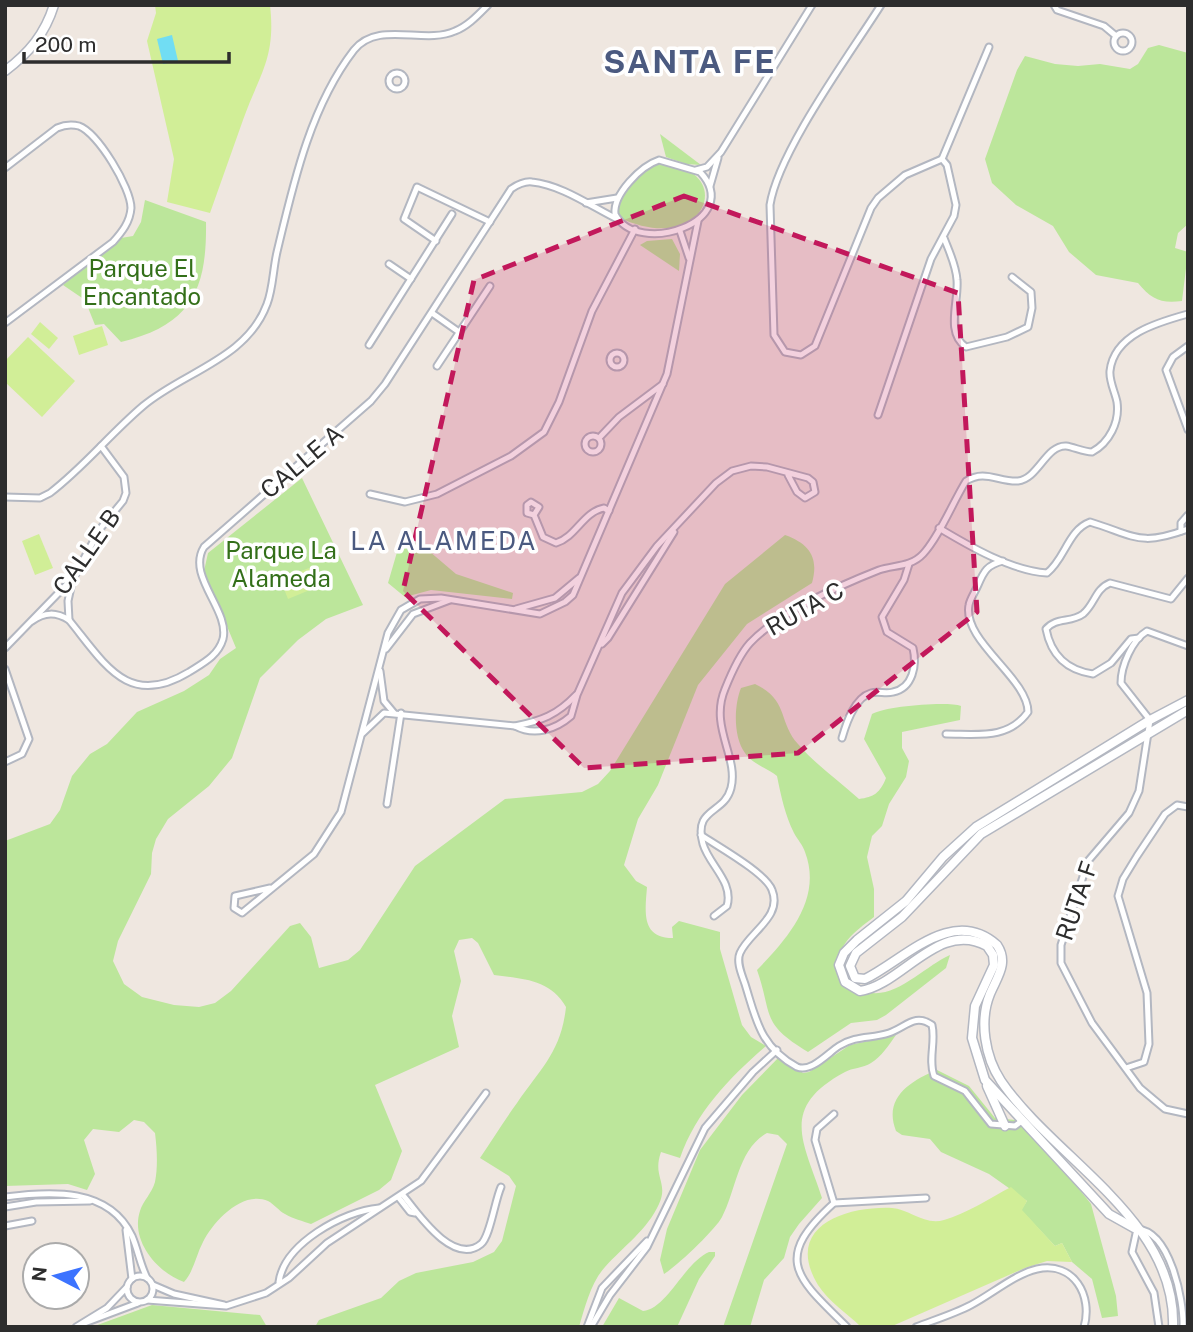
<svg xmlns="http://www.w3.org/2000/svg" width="1193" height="1332" font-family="'Public Sans',sans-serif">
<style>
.green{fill:#bce69b}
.pitch{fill:#d1ee97}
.water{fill:#71ddf3}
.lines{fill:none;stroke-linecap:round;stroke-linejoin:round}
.street-casing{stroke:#b3b7c1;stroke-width:9}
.secondary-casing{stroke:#b3b7c1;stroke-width:11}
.street{stroke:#fff;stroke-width:5}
.secondary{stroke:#fff;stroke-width:8}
.marked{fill:#c2185b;fill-opacity:0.2;stroke:#c2185b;stroke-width:5;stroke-dasharray:14 9;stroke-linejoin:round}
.labels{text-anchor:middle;stroke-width:7;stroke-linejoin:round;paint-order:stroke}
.park-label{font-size:24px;fill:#336f19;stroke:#fff}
.street-label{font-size:24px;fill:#2d2d2d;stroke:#fff}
.neighbourhood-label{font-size:26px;letter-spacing:2px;fill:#4b5a80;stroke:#fff}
.district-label{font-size:32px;font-weight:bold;letter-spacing:2px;fill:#4b5a80;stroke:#fff}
</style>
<rect width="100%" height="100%" fill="#efe7e0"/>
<g class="green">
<path d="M1159,45L1188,53V224L1178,233L1175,248L1188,252L1182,301C1161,304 1151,299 1138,283L1096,275L1069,252L1053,226L1016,205L992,183L985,159L1017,70L1025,56L1055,64L1078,66L1100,64L1130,69L1138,64L1148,48Z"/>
<path d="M660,134L701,165L686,164L666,157Z"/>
<path d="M658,163C740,167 707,260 618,217C614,198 641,170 658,163Z"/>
<path d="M145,200L206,222C207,289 192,325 121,342L104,324L95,325L85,300L63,285L121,238L133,236L141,222Z"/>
<path d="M672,239L680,254L679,271L640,245L647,241Z"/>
<path d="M302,478L363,605L326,619L298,640L260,678L232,758L209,786L168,819L156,839L152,853L151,874L118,941L113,961L124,984L142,997L174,1005L199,1007L215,1003L231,991L290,926L300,923L311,937L319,968L348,960L360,950L415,866L505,799L582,792L598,784L610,771L725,584L785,535C810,544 819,558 812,583L747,624L698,685L658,785L638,819L624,865L636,881L647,887C645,912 641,938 673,938L672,927L679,921L720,932V949L742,1025L751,1037L766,1046C730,1077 696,1112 680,1158L661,1152C652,1177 669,1182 659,1204C648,1229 623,1247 605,1267C591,1282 585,1307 579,1327H315L319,1320L381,1298L399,1281L416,1273L473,1262L494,1252L502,1241L516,1186L509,1176L480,1158C492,1140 504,1121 517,1103C541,1068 561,1052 566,1007C550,979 523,979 494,975L478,943L472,938L459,940L454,951L461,981L452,1016L459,1047L375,1085L402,1151L391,1180L379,1190L311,1224C303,1221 293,1219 285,1214C279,1211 274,1204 268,1201C242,1190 213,1222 203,1242C196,1255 194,1271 184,1282C158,1273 130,1241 140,1211C143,1201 152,1193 155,1182C158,1167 157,1149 155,1133L144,1122L134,1120L119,1132L93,1129L84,1140L95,1174L87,1190L68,1184L5,1186V841L50,824L60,810L72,776L90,754L107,744L137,712L184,691L209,675L220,659L236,648L204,571L208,553Z"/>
<path d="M402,535L429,551L456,574L513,593L512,599L431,590L405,597L388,583Z"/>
<path d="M755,684C789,700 778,722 798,744C816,765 838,780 859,799C874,797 880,793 886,778L864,739L872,714C886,706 948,701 961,706L960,720L902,732V748L909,761L906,777L889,804L882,826L872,836L867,857L874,889V917C853,933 837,944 837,972C844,977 852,985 860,989C890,1006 924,966 950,955L946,968L886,1015L877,1020L851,1023L808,1052C760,1023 773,1016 757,970C787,939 823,899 805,852C803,845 797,839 794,833C785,815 781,796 777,776C768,769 751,763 745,753C733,737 734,705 741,688Z"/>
<path d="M896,1035C889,1045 881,1057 871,1063C863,1068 852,1068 845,1072C778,1108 804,1142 822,1198L799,1224L790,1237L784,1258L764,1280L750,1327H723L787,1144L778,1135L767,1133C738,1149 736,1191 722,1217C716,1229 676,1267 664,1274L660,1260L667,1229L700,1150L742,1095L780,1056L803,1073L809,1072L850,1045Z"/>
<path d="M937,1070L969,1086L995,1118L1025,1121L1091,1204L1116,1296L1118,1316L1102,1318L1092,1279L1072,1262L1062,1243L1055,1246L1021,1210L1027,1201L989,1174L941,1152L930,1139L902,1135L896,1131C883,1098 910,1081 937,1070Z"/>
<path d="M709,1252H715V1256L699,1279L677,1327H602L619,1298L643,1311C667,1309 684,1263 709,1252Z"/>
<path d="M152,1305L260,1315L267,1327H92Z"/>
</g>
<g class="pitch">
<path d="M155,5H270C276,58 260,73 243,120C232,151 221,182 210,213L167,202L174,159L147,41L156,13Z"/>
<path d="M40,322L58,338L49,349L31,334Z"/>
<path d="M102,326L108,345L79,355L73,336Z"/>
<path d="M28,337L75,381L42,417L5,382V361Z"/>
<path d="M39,534L53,568L35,575L22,541Z"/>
<path d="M309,568L317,587L288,599L280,579Z"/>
<path d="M1011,1187L1027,1201L1022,1210L1055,1246L1062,1243L1072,1262L1047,1261L1025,1268L890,1327H861C848,1314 828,1301 818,1285C783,1227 845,1206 892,1208C909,1209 925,1226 944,1220C966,1214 990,1198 1011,1187Z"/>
</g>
<path class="water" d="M172,35L178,61L163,64L157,39Z"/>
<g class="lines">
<defs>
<g id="street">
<path d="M881,5C850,54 778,152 770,205L774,335L785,352L801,355L815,346L871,208L878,198L905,175L942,159"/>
<path d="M1054,5L1057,10L1104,26L1116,36"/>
<circle cx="1123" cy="42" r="9"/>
<circle cx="397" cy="81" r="8"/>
<path d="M942,159L989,47"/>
<path d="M659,160L700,172C746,221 637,258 615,214C613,194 641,166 659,160Z"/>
<path d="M5,168L57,128C64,125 71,124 79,126C98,133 131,188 131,208C130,222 122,232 113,242L5,323"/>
<path d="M696,170L707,167L721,152L812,5"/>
<path d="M710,186L718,158"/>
<path d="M586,203L617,198"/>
<path d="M680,231L689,258"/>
<path d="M944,238C949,251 956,265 957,280C959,301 945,333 966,347L1007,337L1028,327L1032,308L1031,292L1012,277"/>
<path d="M436,241L404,219L417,187L490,222"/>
<path d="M389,264L411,279"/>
<path d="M432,313L459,332"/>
<path d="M369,345L452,214"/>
<path d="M1188,346L1173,357L1166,370L1188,430"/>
<circle cx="617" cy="360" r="7"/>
<path d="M437,366L490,286"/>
<path d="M878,415L931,259L954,216L956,205L947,165L942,159"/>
<circle cx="593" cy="444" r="8"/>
<path d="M599,438L619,417L663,384"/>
<path d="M370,494L405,502L437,494L511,456L544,432L559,402L592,311L635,229"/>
<path d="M5,497L40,498L50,493C84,467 110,434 143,406C183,372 247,359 267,304C273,289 273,269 277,252C293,185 310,107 354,50C378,20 424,45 455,31C468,26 478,15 488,5"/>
<path d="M534,515L539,507L531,502L527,505V513L534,515L543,537L556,543C576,537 583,512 604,508L609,511"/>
<path d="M939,528C969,546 1012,571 1047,573C1065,559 1068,530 1090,522C1136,536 1139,547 1188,529"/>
<path d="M1181,531V523L1188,515"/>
<path d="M516,609L555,598L579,578"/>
<path d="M69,620L68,601L72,582"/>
<path d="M32,621C45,612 56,612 69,620C105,664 128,709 189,672C203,663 218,656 223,639C230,610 186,576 204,547L371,401L385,384L511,189C517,185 524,181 532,182C562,185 592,207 619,220"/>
<path d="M1139,638L1131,639L1111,663L1093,674C1066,670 1051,655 1046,629C1056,617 1071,623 1083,614C1095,604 1095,589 1110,583L1171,599L1188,578"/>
<path d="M602,644L608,638L674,532"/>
<path d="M1188,646L1147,631C1132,640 1121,666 1121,683L1150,720L1139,791L1129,813L1088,861L1061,945V963L1092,1023L1140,1088L1165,1109L1188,1114"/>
<path d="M5,648L74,577L100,529L123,501L126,493L124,477L101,446"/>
<path d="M386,649L413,614L450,600"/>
<path d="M5,669L29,739L22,754L5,762"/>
<path d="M380,671L384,701L394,713"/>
<path d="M515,726C534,736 555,730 571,716L577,695L622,593L657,546L716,483L732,471L751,466L767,467L808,478L813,482L815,492L805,498L797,492L788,475"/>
<path d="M363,733L384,713L515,726C541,721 557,715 576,695"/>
<path d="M946,734C977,734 1008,740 1028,712C1028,678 962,641 969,605C970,599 975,592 978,585C984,571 987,565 1003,561"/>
<path d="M842,738C846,724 854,698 871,693C878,691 886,694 893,692C913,688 917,665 913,648L887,632L882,617L904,580L909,564"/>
<path d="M387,804L401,713"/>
<path d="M701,835C717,846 766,873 772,890C783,917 749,932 740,953C736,962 742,975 745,984C756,1019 760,1047 797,1067C811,1073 828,1053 839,1046C857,1035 871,1039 889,1033C906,1027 915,1013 932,1025C936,1042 928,1059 934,1076L965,1091L991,1124L1015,1126L1023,1120"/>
<path d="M270,888L235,896L234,908L242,913L314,854L341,812L388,633L401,610L420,599L441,598L540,614L565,602L573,595L667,374L698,221"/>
<path d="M714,916L727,906C734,882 709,865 703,844C693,807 724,815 731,788C739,757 709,727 725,689C731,674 740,654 750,643C778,613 841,585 879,570C894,565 911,567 923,554C939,537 953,502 966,481C985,469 998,482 1018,481C1038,479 1046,445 1066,446C1074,447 1083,452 1092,452C1109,443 1120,422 1117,402C1115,392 1109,381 1110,371C1114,334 1159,322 1188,314"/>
<path d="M1126,1068L1144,1062L1149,1044L1147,993L1118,896L1123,879L1137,856L1165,814L1177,805L1188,807"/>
<path d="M403,1195C416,1211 453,1267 481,1244C490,1237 495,1200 501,1187"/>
<path d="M5,1197C50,1191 109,1187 132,1236C138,1250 140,1264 147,1278"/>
<path d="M399,1198L410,1212L415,1213"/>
<path d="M834,1203L815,1140L817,1129L834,1114"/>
<path d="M5,1207L36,1202L90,1201"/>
<path d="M5,1226L32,1221"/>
<path d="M126,1230L132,1279"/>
<circle cx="140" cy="1289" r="13"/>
<path d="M279,1282C284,1244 343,1211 379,1208"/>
<path d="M153,1285L174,1294L224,1305"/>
<path d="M147,1300L226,1306L266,1293L289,1278L327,1243L421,1181L486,1093"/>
<path d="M82,1324L138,1303"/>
<path d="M76,1327L107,1308L127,1287"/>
<path d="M587,1327L602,1288L647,1241"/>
<path d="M591,1327L610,1295L647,1247L705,1128L753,1072L777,1050"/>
<path d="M847,1327C796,1277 772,1259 834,1203L926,1198"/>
<path d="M916,1327C934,1320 954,1314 971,1305C992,1294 1015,1274 1037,1269C1074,1261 1093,1296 1084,1327"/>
<path d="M1159,1327L1154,1293L1132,1252L1137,1229C1170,1231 1184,1300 1183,1327"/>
</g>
<g id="secondary">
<path d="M5,71C29,53 45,34 54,5"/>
<path d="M987,1086L1005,1126"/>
<path d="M1134,1228L1109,1214L985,1080L972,1038L975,1006L994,965L993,955L987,946C939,919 902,985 860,991L845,982L839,965L844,953L857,940L906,901L943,857L976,827L1150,720L1188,700"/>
<path d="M1173,1327C1177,1220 1054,1159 1001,1081C985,1057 979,1021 990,994C997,977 1009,963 997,945C952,905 904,960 865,979L855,978L850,966L856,953L902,917L981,834L1188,710"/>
</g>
</defs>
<use href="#street" class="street-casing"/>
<use href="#secondary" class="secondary-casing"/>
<use href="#street" class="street"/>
<use href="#secondary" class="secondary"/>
</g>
<path class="marked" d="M684,196L958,293L977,612L798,753L584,768L403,591L474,280Z"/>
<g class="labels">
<g class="park-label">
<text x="142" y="277">Parque El<tspan x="142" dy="28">Encantado</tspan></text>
<text x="281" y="559">Parque La<tspan x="281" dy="28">Alameda</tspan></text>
</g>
<g class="street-label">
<text transform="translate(302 462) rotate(-40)" y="8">CALLE A</text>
<text transform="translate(87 552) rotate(-55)" y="8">CALLE B</text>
<text transform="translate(805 609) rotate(-29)" y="8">RUTA C</text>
<text transform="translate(1077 901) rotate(-71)" y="8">RUTA F</text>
</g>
<g class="neighbourhood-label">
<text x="444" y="550">LA ALAMEDA</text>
</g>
<g class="district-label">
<text x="690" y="73">SANTA FE</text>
</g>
</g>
<rect width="1193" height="1332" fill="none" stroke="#2d2d2d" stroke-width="14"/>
<g transform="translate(56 1276) rotate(276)"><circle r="33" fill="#ffffff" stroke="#ababab" stroke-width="2"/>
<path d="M0-5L12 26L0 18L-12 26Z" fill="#3c73ff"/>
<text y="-10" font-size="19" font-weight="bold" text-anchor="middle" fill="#2d2d2d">N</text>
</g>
<path d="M24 52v10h205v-10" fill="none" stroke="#2d2d2d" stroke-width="3.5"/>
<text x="35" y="52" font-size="21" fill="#2d2d2d" stroke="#ffffff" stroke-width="5" paint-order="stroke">200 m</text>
</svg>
